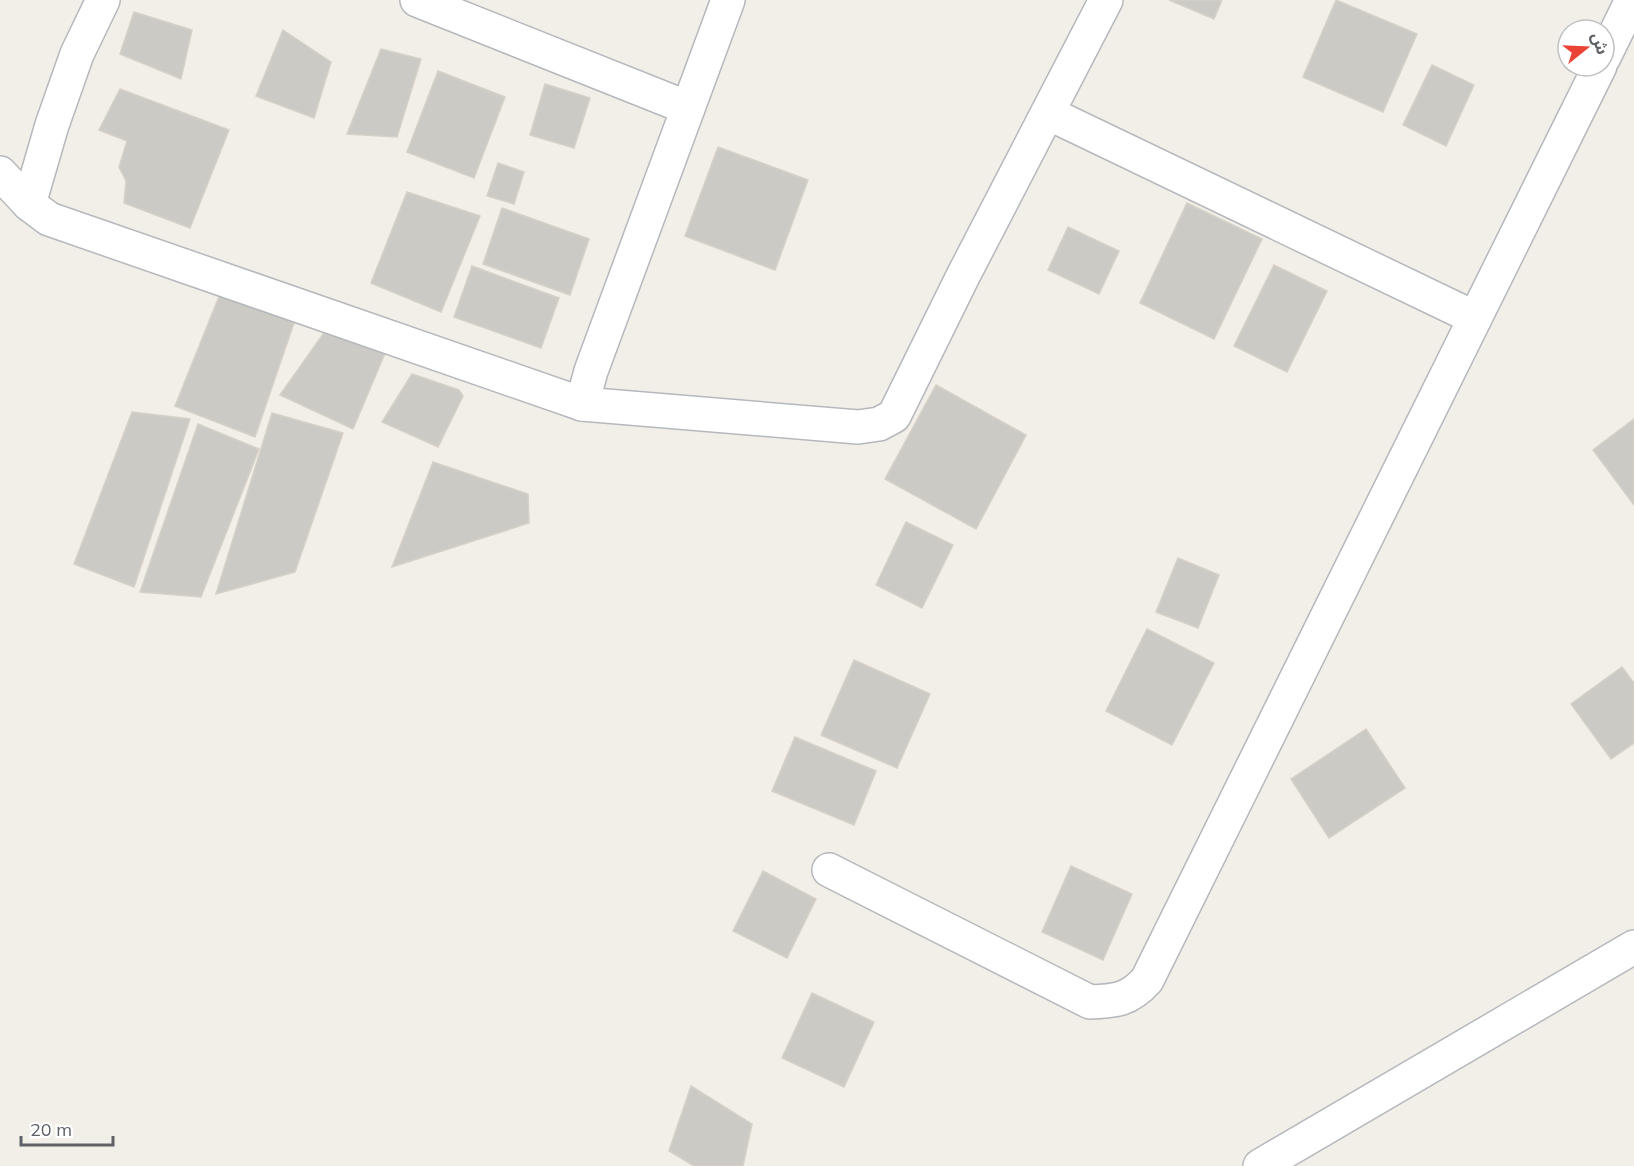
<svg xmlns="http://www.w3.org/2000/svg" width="1634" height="1166" font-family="Mulish,'Noto Sans Arabic',sans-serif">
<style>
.building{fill:#cccac5;stroke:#d6d1c6;stroke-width:1.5}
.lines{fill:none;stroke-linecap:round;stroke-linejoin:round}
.minor-casing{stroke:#b5b8bc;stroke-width:36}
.minor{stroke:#fff;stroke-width:33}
</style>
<rect width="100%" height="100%" fill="#f1efe8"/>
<g class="building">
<path d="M1169,0H1222L1214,19Z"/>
<path d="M1336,0L1417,34L1383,112L1303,77Z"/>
<path d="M134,12L192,30L181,79L120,54Z"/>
<path d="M283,30L331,62L314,118L256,96Z"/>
<path d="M381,49L421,59L397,137L347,134Z"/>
<path d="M1432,65L1474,85L1446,146L1403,125Z"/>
<path d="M438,71L505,97L474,178L407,152Z"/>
<path d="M545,84L590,98L574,148L530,135Z"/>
<path d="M120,89L229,130L190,228L124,203L126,181L119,167L127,141L99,130Z"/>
<path d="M718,147L808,180L775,270L685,236Z"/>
<path d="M498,163L524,172L514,204L487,196Z"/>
<path d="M407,192L480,216L441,312L371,283Z"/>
<path d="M1187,203L1262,239L1214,339L1140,303Z"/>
<path d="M502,208L589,239L570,295L483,264Z"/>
<path d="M1068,227L1119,251L1099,294L1048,270Z"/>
<path d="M1274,265L1327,291L1287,372L1234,346Z"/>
<path d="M472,266L559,298L541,348L454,317Z"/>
<path d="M222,289L294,323L255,437L175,406Z"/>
<path d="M326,330L386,351L353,429L280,395Z"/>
<path d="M412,374L459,390L463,396L438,447L382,422Z"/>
<path d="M936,385L1026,435L976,529L885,479Z"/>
<path d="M132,412L190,419L134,587L74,564Z"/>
<path d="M272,413L343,433L295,572L216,594Z"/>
<path d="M1634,419V505L1593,450Z"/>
<path d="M198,424L259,449L201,597L140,592Z"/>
<path d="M433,462L528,494L529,523L392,567Z"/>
<path d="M906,522L953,545L922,608L876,585Z"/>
<path d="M1178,558L1219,575L1198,628L1156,612Z"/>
<path d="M1147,629L1214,663L1172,745L1106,711Z"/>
<path d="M854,660L930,694L897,768L821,735Z"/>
<path d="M1622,667L1634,683V743L1611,759L1571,704Z"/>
<path d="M1366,729L1405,788L1329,838L1291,779Z"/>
<path d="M795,737L876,771L854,825L772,791Z"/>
<path d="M1071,866L1132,894L1103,960L1042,932Z"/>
<path d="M763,871L816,899L787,958L733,931Z"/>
<path d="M812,993L874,1022L844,1087L782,1058Z"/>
<path d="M691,1086L752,1124L743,1166H694L669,1151Z"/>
</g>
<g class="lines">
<defs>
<g id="minor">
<path d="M417,0L688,108"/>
<path d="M1604,57L1632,0"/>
<path d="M1048,113L1475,318"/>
<path d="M0,173L29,204L49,219L582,404L858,427L879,424L894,416L963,276L1106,0"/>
<path d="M29,204L52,125L77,54L103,0"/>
<path d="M582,404L591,371L728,0"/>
<path d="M829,870L1090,1002C1116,1001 1129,1000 1147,980L1600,66"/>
<path d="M1260,1166L1634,947"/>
</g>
</defs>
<use href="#minor" class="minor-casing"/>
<use href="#minor" class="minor"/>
</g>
<g transform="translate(1586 48) rotate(72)"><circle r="28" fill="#ffffff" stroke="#bfc1c3" stroke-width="1.5"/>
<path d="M0-4.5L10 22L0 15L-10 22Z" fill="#ea4335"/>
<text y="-9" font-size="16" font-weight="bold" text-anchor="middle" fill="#5f6368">ش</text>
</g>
<path d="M21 1136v9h92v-9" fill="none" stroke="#5f6368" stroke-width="3"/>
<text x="30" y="1136" font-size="18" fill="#5f6368" stroke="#ffffff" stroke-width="4.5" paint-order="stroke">20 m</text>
</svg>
